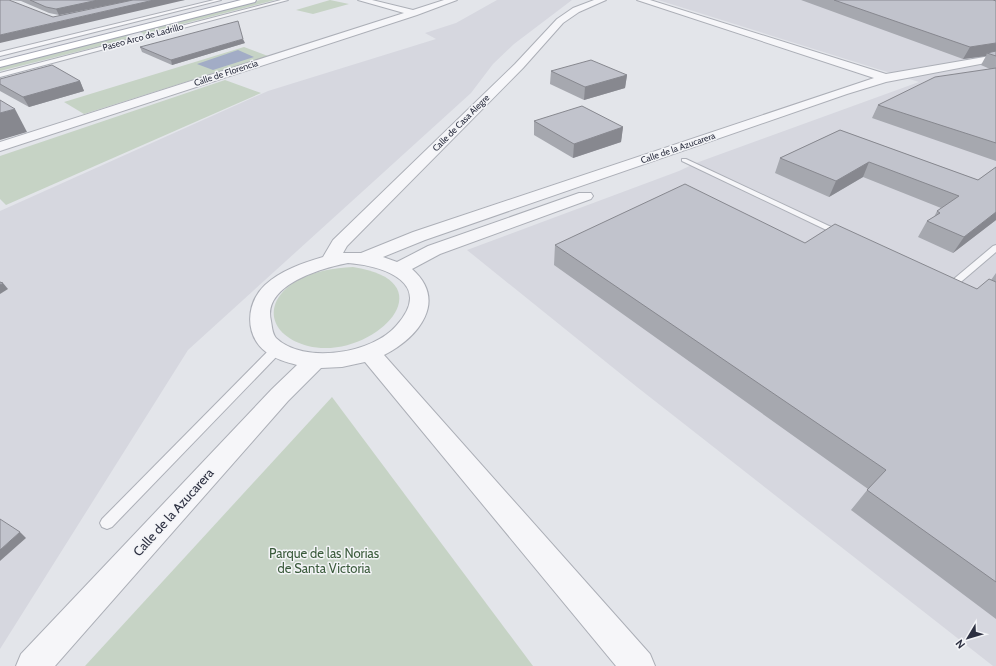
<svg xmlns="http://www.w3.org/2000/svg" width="996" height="666" font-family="Cabin,sans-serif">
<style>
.built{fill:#d6d7df}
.green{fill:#c6d3c5}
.water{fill:#a2acc6}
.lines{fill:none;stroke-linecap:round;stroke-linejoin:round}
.service-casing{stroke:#acafb7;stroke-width:2}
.minor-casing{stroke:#acafb7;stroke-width:2}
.primary-casing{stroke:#a4a7b4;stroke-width:2}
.service{fill:#f6f6f9;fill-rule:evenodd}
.minor{fill:#f6f6f9;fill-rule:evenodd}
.primary{fill:#fff;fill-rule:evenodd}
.wall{fill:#a6a8af}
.shaded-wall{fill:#87888f}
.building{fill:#c1c3cc;stroke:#87888f}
.labels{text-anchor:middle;stroke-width:3;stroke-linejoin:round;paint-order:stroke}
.far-street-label{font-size:9px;fill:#2d3041;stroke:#f3f4f7}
.near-street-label{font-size:13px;fill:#2d3041;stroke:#f3f4f7}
.near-park-label{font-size:13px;fill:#3b5b3c;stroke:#f3f4f7}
</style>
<rect width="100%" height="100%" fill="#e3e5ea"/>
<g class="built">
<path d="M497,0H572L514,44L493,64L471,93L188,350L0,649V211L268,91L436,39L425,33L456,23Z"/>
<path d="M658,0H996V666H993L637,387L467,250L679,171L696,163L919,82Z"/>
</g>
<g class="green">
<path d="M260,0H275L144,34L138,31Z"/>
<path d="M330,0L349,4L313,14L296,10Z"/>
<path d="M126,34L132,38L0,71V66Z"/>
<path d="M244,47L268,56L84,114L64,102Z"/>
<path d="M225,80L261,93L6,205L0,199V156Z"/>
<path d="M353,267C452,282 371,362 308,346C269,336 260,302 298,280C315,271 333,268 353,267Z"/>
<path d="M332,397L533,666H85Z"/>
</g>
<path class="water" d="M238,50L254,57L213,70L197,64Z"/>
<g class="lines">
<defs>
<g id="service">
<path d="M214,0H221L0,56V52Z"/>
<path d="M281,0H288L0,77V73Z"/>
<path d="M682,159H686L844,233L843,235H837L682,161Z"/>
<path d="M996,245V252L955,287H949L947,285L949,283L993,246Z"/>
<path d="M277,345L282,349L281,352L112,527L107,529L102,527L100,523L102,519L273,346Z"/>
</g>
<g id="minor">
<path d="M358,0H372L413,10L444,0H457L417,15L0,151V142L404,13Z"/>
<path d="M594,0H606L579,12L563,23L523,68L347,246L343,253H361L413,232L874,78L637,0H650L886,74L996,55V61L886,82L847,94L425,240L383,257L397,262L428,246L579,193H591L593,196L591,199L440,254L412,269C448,301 419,337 384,355L650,654L655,666H616L365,362L342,367L321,368L288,401L55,666H16L21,654L272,389L297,365C286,362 275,359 266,352C244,335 246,303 265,285C281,270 303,263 323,257L333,240L515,64L557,19L573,8ZM348,263C384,266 435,283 396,326C373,353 304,365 276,338C272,333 272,326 271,321C262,285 322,268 348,263Z"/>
</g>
<path id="primary" d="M241,0H256L255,2L0,67V61Z"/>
</defs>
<use href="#service" class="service-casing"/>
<use href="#minor" class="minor-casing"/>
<use href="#primary" class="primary-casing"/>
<use href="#service" class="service"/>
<use href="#minor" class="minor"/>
<use href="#primary" class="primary"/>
</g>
<g class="wall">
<path d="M9,0H185L53,17L129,1L59,15L49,13L21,1Z"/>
<path d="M801,0H996V161L872,118L878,105L990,69L981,65L986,56L963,59Z"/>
<path d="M245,43L172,65L142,52L140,47Z"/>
<path d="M551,71L627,75L625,88L584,100L550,84Z"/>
<path d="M0,79L80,81L84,91L29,107L0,91Z"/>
<path d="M534,121L623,127L621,142L573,158L534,135Z"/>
<path d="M840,130L978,180L996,167V220L953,253L918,237L927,221L934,217L937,211L941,208L863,177L829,197L775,173L780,158Z"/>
<path d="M805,243L977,289L991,280L996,273V619L851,510L868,489L554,265L555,245Z"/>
</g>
<g class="shaded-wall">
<path d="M98,0H133L59,15L56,9Z"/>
<path d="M154,0H185L0,43V35Z"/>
<path d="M243,39L245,43L172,65L171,60Z"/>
<path d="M996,43V54L987,53L986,56L963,59L970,47Z"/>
<path d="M627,75L625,88L584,100L585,87Z"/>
<path d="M80,81L84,91L29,107L23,97Z"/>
<path d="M15,109L27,132L0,140V113Z"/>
<path d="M623,127L621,142L573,158L574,144Z"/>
<path d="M869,162L863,177L829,197L836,181Z"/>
<path d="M996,212V220L953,253L964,237Z"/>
<path d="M3,283L8,289L0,294V285Z"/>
<path d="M20,532L26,538L0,561V550Z"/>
</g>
<g class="building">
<path d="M0,0H9L53,17L133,0H154L0,35Z"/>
<path d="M30,0H98L56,9L46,7Z"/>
<path d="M834,0H993L996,1V43L970,47Z"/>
<path d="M238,21L243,39L171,60L140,47Z"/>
<path d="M996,51V56L987,53Z"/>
<path d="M591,60L627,75L585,87L551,71Z"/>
<path d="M52,65L80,81L23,97L0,84V79Z"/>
<path d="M996,68V143L878,105L935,77Z"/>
<path d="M0,100L15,109L0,113Z"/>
<path d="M582,106L623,127L574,144L534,121Z"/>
<path d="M840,130L978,180L996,167V212L964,237L927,221L940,213L937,211L959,196L869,162L836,181L780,158Z"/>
<path d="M685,184L805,243L835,224L977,289L989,279L996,282V582L867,490L886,470L555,245Z"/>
<path d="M0,282L3,283L0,285Z"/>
<path d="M0,519L20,532L0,550Z"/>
</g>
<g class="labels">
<g class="far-street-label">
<text transform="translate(143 37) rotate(-15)" y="3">Paseo Arco de Ladrillo</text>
<text transform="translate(226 73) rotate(-18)" y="3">Calle de Florencia</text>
<text transform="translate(461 123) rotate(-45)" y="3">Calle de Casa Alegre</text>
<text transform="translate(678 148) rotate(-19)" y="3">Calle de la Azucarera</text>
</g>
<g class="near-street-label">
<text transform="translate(173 512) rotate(-48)" y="5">Calle de la Azucarera</text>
</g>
<g class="near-park-label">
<text x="324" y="558">Parque de las Norias<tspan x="324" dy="15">de Santa Victoria</tspan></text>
</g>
</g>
<g transform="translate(968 638) rotate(232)" stroke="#f3f4f7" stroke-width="3" paint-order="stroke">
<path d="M0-3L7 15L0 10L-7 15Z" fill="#2d3041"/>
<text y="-6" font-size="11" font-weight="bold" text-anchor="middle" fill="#2d3041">N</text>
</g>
</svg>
